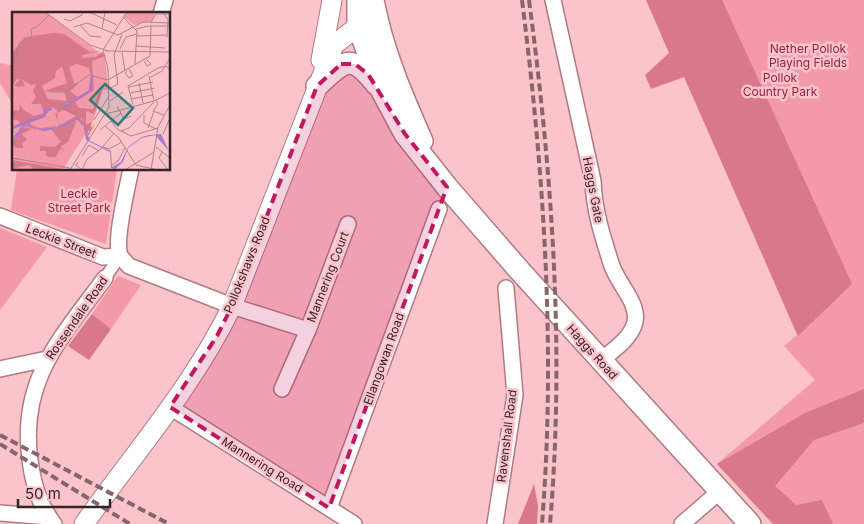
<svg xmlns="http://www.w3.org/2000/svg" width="864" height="524" font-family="Inter,sans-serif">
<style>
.green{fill:#f399a7}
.forest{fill:#d97888}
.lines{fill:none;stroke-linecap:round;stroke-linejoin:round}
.pedestrian-casing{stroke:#ae7b82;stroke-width:14}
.minor-casing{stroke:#ae7b82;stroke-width:18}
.tertiary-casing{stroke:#ae7b82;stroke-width:21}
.secondary-casing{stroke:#ae7b82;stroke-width:24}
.pedestrian{stroke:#fff;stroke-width:11}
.minor{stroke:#fff;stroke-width:15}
.tertiary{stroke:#fff;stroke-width:19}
.secondary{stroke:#fff;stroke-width:21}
.rail{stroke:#876569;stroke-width:4;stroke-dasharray:8 4;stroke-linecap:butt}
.marked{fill:#c2185b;fill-opacity:0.2;stroke:#c2185b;stroke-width:4;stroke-dasharray:10 6;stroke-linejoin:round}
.labels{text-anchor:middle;stroke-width:5;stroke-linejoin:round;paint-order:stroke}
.park-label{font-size:12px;fill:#962242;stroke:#fbc4cb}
.street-label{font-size:12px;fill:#372326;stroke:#fbc4cb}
.inset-river{fill:none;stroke:#a87bc9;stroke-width:2.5}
.inset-road{fill:none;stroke:#ad8489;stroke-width:1}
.view{fill:#317a76;fill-opacity:0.15;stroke:#317a76;stroke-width:2.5}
.inset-edge{fill:none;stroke:#372326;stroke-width:2.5}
</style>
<rect width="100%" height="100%" fill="#fbc4cb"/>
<g class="green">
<path d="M652,0H864V524H773L717,464L815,380L784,346L797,335Z"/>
<path d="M0,63L14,66V107L0,83Z"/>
<path d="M17,169H117L106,244L11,210Z"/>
<path d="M0,228L47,247L0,310Z"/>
<path d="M118,276L141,285L111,329L92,314Z"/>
</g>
<g class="forest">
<path d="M646,0H722L852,284L798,336L684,77L651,89L645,75L669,53Z"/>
<path d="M92,314L111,329L89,360L68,346Z"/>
<path d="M864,389V423L814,440L775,486L796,505L822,500L833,524H773L717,464L805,413Z"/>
<path d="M534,484L538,506L537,524H518Z"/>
</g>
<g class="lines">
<defs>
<path id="pedestrian" d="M105,278L120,256"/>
<g id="minor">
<path d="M553,0L593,181C594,211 603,238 612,266C618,284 639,303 635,322C631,339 612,351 600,361"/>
<path d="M161,14L165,0"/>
<path d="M0,216L103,257L120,256L129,266L232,306L308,330"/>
<path d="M120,256C114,240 127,189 131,169"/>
<path d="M0,369L47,359"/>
<path d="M282,389L308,330L348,224"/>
<path d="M170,407L354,524"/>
<path d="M329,508L439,209"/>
<path d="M0,513L49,517"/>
<path d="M54,524C39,504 33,484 30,460C19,380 61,338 105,278"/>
<path d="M495,524L515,395L506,288"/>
<path d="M682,524L720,491"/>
</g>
<g id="tertiary">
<path d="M321,60L332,0"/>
<path d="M84,524C135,452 194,385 232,306L334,45L358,26L372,23"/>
</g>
<g id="secondary">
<path d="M358,0V26L382,91L405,134L447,187L520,271L750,524"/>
<path d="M373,0C382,49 402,96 422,141"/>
<path d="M317,86C344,61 350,51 377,85"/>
</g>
</defs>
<use href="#pedestrian" class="pedestrian-casing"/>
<use href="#minor" class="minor-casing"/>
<use href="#tertiary" class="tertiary-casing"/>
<use href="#secondary" class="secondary-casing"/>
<use href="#pedestrian" class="pedestrian"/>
<use href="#minor" class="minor"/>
<use href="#tertiary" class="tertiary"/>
<use href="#secondary" class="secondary"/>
<g class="rail">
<path d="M522,0C544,174 556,349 542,524"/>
<path d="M529,0C552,173 565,350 550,524"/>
<path d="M0,435L169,524"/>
<path d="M0,444L130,524"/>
</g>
</g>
<path class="marked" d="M341,64H355L368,74L405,134L447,187L329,508L170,407L217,336L232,306L317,86Z"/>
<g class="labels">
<g class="park-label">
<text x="808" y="53">Nether Pollok<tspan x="808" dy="14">Playing Fields</tspan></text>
<text x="780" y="82">Pollok<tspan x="780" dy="14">Country Park</tspan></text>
<text x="79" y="198">Leckie<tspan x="79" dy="14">Street Park</tspan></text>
</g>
<g class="street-label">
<text transform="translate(593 190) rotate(79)" y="4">Haggs Gate</text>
<text transform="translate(61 241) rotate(21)" y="4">Leckie Street</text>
<text transform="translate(247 265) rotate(-68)" y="4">Pollokshaws Road</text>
<text transform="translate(328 277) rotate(-69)" y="4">Mannering Court</text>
<text transform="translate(77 318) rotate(-55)" y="4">Rossendale Road</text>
<text transform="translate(592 352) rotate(48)" y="4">Haggs Road</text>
<text transform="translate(384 359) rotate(-70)" y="4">Ellangowan Road</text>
<text transform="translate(507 436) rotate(-83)" y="4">Ravenshall Road</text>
<text transform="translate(262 465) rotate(32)" y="4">Mannering Road</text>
</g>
</g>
<g transform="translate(12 12)">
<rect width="158" height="158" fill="#fbc4cb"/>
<path d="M4,0H33L93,45L96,78H91L80,112L51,157L0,158V2ZM115,0H144L139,9L122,13L111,4Z" fill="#f399a7"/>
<path d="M42,21L52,22L78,40L89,39L70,43V46L84,45L90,40L93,44L80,49L82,78L63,90L67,96L81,97L87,80L90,79L82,102L74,99V113L79,110V116L83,112L75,126L78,117L74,123L70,106L50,114L27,117L13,112L7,115V109L0,107V98L7,99L8,92L11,98L22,104L32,101L29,92H19L24,85L21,79L24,72L19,73L10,67L13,74L5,75L2,73L8,68L5,67L0,74V41L13,25ZM65,52L77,56L79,64V77L66,85L58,79L67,71H62L57,55ZM50,55L55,71L32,79L53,80L55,89L36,87L30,74L43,66L44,59ZM40,95L45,98L47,114L27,116L19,113L18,110L34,103ZM52,98L64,104L48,113L43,102ZM65,107L56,130L48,135L53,139L48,137L44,145H38L34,144V139H28V134L43,135L49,130L39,117L52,115ZM11,115L20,117L10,122L15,128L10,131L11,136H5L0,133V128L6,125ZM0,148L45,156V157H19L20,155L16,153L1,157Z" fill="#d97888" fill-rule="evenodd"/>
<path d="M65,106L68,107L73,115L78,129L99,139L100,155L109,150L116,135L130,125L137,123L149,122L157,139L143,123L130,126L116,136L111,150L103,157L99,156L98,140L74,128L72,115L65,107L52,115L32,119L12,114L6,125L0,127L12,112L27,117L46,115Z" fill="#a87bc9"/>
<path class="inset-river" d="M52,95L78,79L80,64M0,116L32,104L33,98L40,97"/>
<path class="inset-road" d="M33,0L78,33L96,39M77,0L105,13M151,1L156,7L155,25M111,5L125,19L123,52M52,7L58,9L70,3V0M139,10L144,2H158M68,13L78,24L89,25M62,15L75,11L106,23L131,10L158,11M90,17L93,0M124,17L136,14H158M125,24L155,23M124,34L153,36M108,37L114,25L125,22M91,38L115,0M91,38L96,57L97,96M93,39L158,40M110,40L113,59M132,49L135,54L139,52L134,47M0,57L8,30L20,25L19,17L25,15L37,3M115,59L113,61L117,66L121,64L117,57M137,64L142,89M137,66L150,59L158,46M127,71L131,91M116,74L146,56L154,54L158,58M116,74L121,93M117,75L141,70M97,77L106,72L102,43L110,22M37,80H53M53,80L77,63L96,68L138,44L139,14M118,81L143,76M119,87L141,83M144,88L146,92L141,99L152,103M98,89L111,80M105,94L112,107L119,104M47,95L66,102L77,123M47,95L56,88L53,80M94,102L142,89L158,81M132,103V111L144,117M82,108L97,84M99,109L105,117L119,124L146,116M93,114L107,126L124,153L146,158M136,116L142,99M88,118L109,101M109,119L117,116L142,90M151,122L158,106M91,135L97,137L110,130M144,135L158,146M150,140L147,146L156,158M70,144L77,133L87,139M0,146L58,156M66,150L64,153L70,158L75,147L89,137L102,121M100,153L106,149L113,136M58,158L97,95M113,158L142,140M139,158L146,115L158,93"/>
<path class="view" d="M93,72L121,96L106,113L78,88Z"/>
<rect width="158" height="158" class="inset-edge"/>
</g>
<path d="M18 499v8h92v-8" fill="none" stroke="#372326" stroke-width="2.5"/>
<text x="25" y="499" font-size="15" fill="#372326" stroke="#fbc4cb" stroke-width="4" paint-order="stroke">50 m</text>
</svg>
